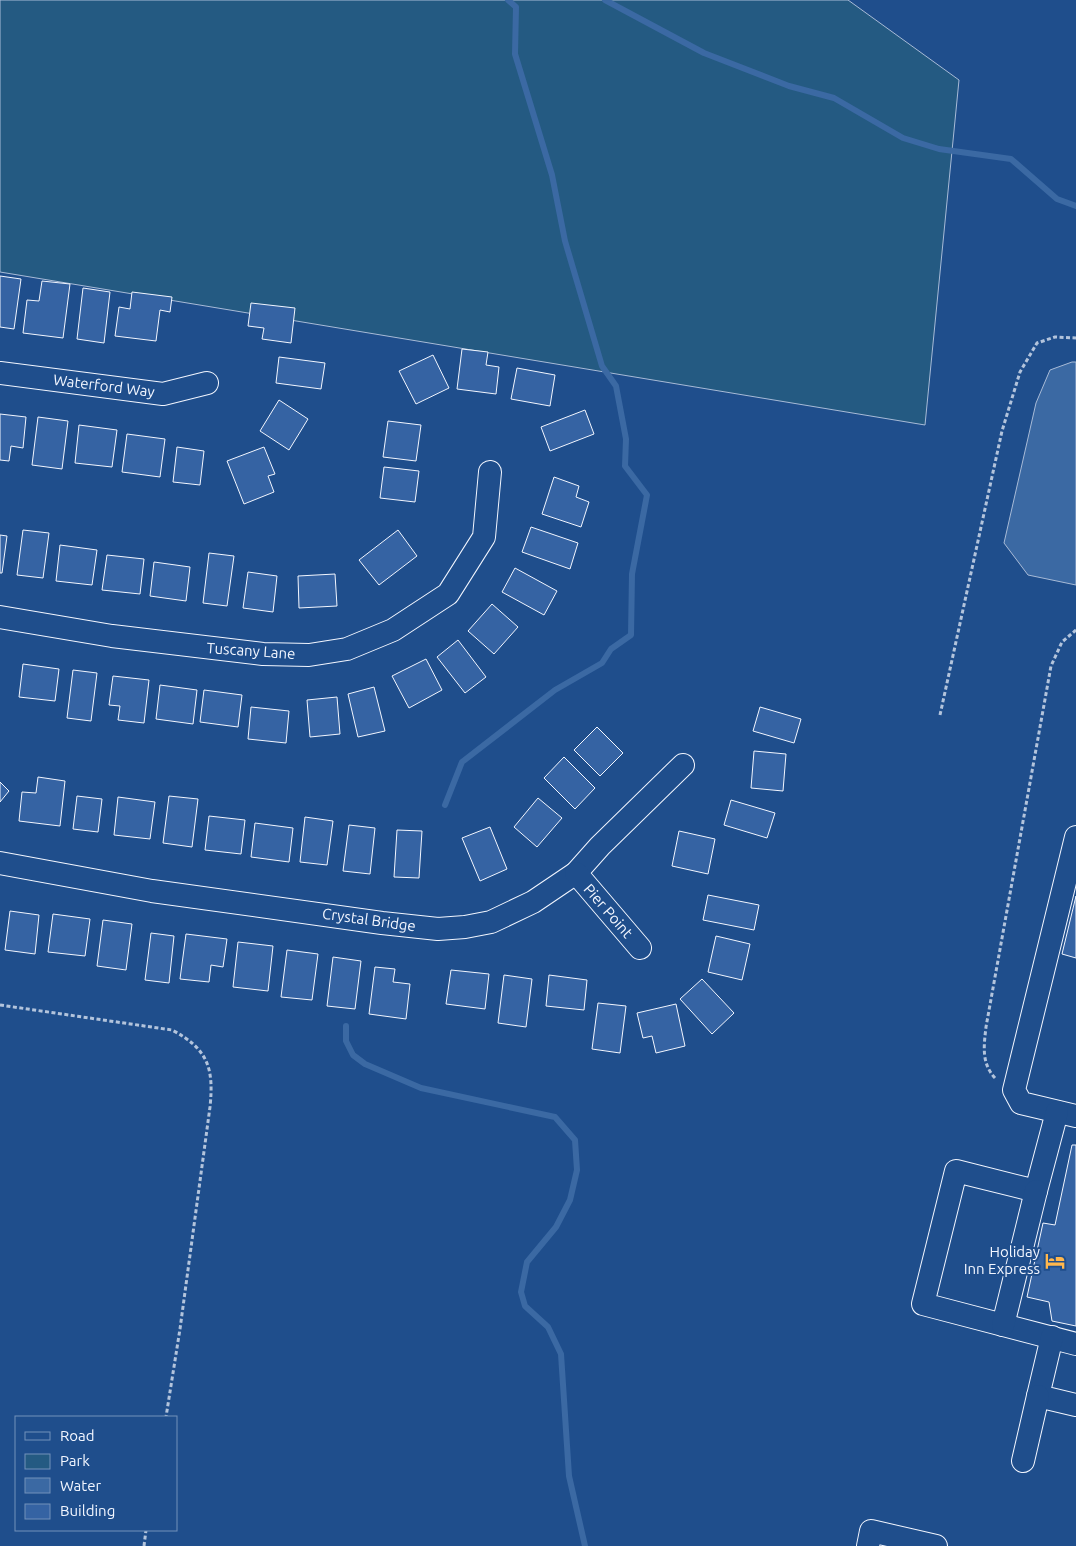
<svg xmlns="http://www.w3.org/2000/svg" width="1076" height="1546" font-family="Ubuntu,sans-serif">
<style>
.green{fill:#245a82;stroke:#a8bbd7}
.water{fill:#3b69a3;stroke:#a8bbd7}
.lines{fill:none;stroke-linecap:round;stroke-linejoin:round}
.stream{stroke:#3b69a3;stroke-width:6}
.building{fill:#3563a3;stroke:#f2f6ff}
.minor-casing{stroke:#f2f6ff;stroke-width:24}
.path{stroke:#b3c4dc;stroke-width:3;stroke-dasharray:4 2.5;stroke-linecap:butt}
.minor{stroke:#1f4e8c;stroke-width:22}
.labels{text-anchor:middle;stroke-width:4;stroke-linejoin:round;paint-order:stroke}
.street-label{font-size:15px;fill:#f2f6ff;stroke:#1f4e8c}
.poi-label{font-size:15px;fill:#f2f6ff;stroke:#1f4e8c;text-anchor:end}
</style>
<rect width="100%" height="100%" fill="#1f4e8c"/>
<path class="green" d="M0,0H848L959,80L925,425L0,272Z"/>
<path class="water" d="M1072,362H1076V585L1028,575L1004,543L1036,403L1050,370Z"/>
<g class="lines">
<g class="stream">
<path d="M605,0L704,53L789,86L834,98L903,138L939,149L1011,159L1057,199L1076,206"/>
<path d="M445,805L462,762L555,690L602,663L611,649L631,635L632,574L647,495L625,466L626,439L616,386L602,366L565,241L552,175L515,54L516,7L508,0"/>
<path d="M346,1026V1041L353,1055L365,1064L421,1088L555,1117L575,1140L577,1170L570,1200L556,1227L527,1262L521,1292L525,1306L548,1327L561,1354L569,1476L585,1546"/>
</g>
</g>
<g class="building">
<path d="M0,276L21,279L14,329L0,327Z"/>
<path d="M42,281L70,284L63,338L23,333L27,300L39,301Z"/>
<path d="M83,288L110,292L104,343L77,339Z"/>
<path d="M132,292L172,297L170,312L160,310L156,341L115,336L119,307L130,309Z"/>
<path d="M251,303L295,308L291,343L262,339L264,328L248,326Z"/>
<path d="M462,349L488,352L486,365L499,367L496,394L457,389Z"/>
<path d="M433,355L449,388L416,404L399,371Z"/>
<path d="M279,357L325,363L321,389L276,383Z"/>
<path d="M517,368L555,375L550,406L511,399Z"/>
<path d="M279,400L308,419L289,450L260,431Z"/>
<path d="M585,410L594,434L550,451L541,427Z"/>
<path d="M0,414L26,417L23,448L11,446L9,461L0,460Z"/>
<path d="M38,417L68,421L62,469L32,465Z"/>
<path d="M388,421L421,425L416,461L383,457Z"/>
<path d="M79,425L117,430L112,467L75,463Z"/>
<path d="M127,434L165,439L160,477L122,472Z"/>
<path d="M177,447L204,451L200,485L173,482Z"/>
<path d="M264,447L275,474L268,476L274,492L244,504L227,461Z"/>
<path d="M384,467L419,471L415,502L380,498Z"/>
<path d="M554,477L579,486L576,497L589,502L581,527L542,514Z"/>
<path d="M531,527L578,543L570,569L522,552Z"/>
<path d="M23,530L49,533L43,578L17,575Z"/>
<path d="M398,530L417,556L379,585L359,560Z"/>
<path d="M0,535L7,536L2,573H0Z"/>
<path d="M60,545L97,550L92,585L56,581Z"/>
<path d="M209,553L234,556L227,606L203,603Z"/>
<path d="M107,555L144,559L140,594L102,590Z"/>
<path d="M154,562L190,567L186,601L150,596Z"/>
<path d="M515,568L557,591L544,615L502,592Z"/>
<path d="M248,572L277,576L273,612L243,608Z"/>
<path d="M335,574L337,606L299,608L298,576Z"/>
<path d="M492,604L518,627L494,654L468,631Z"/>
<path d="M458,640L486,677L465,693L437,657Z"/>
<path d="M426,659L442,690L409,708L392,676Z"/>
<path d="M23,664L59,669L55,701L19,697Z"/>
<path d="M73,670L97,673L91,721L67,718Z"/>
<path d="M113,676L149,680L144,723L118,720L120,706L109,705Z"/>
<path d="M160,685L197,690L193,724L156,719Z"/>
<path d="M374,687L385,731L358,737L348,694Z"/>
<path d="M204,690L242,695L238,727L200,722Z"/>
<path d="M337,697L340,734L310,737L307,700Z"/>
<path d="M251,707L289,711L286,743L248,739Z"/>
<path d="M760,707L801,719L794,743L753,731Z"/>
<path d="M597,727L623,753L600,776L574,750Z"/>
<path d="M754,751L786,754L783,791L751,788Z"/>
<path d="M564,757L595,788L575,809L544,778Z"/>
<path d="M38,777L65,781L60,826L19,821L22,792L36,793Z"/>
<path d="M0,782L9,791L0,802Z"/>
<path d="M77,796L102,799L98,832L73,829Z"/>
<path d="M169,796L198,799L192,847L163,843Z"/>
<path d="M118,797L155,802L150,839L114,835Z"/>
<path d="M538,798L562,818L537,847L514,827Z"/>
<path d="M731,800L775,813L767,838L724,825Z"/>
<path d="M209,816L245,820L241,854L205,850Z"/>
<path d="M305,817L333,821L327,865L300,862Z"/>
<path d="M255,823L293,828L289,862L251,857Z"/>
<path d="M349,825L375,828L370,874L343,871Z"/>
<path d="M490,827L507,869L480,881L462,838Z"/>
<path d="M397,830L422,831L419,878L394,877Z"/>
<path d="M679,831L715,839L708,874L672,866Z"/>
<path d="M708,895L759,905L754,930L703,920Z"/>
<path d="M1076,896V958L1062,954Z"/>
<path d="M10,911L39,915L35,954L5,950Z"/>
<path d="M53,914L90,919L85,956L48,952Z"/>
<path d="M103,920L132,924L126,970L97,966Z"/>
<path d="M151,933L174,936L169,983L145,980Z"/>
<path d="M186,934L227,939L223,967L211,965L209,982L180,979Z"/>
<path d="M716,936L750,944L742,980L708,972Z"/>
<path d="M238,942L273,946L268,991L233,987Z"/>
<path d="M287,950L318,954L312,1000L281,997Z"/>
<path d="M333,957L361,961L355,1009L327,1006Z"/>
<path d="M375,967L395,969L393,982L410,984L406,1019L369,1014Z"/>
<path d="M451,970L489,974L485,1009L446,1004Z"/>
<path d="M504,975L532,979L526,1027L498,1023Z"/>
<path d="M549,975L587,980L584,1010L546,1006Z"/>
<path d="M702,979L734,1013L712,1034L680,999Z"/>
<path d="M598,1003L626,1006L620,1053L592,1049Z"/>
<path d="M676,1004L685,1046L656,1053L652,1036L643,1038L637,1013Z"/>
<path d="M1072,1145H1076V1326L1052,1321L1049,1302L1027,1297L1043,1223L1055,1225Z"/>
</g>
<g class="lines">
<defs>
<g id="minor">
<path d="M0,373L163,394L207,383"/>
<path d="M0,617L112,636L263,654L309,655L347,649L393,630L448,594L484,537L490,472"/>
<path d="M1076,837L1014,1090L1021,1103L1076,1116"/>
<path d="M0,863L152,891L382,923L438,929L465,927L491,922L533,902L576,873L600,846L683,765"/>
<path d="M576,873L640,948"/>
<path d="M1057,1112L1036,1191L956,1171L923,1304L1076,1344"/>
<path d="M1003,1325L1036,1191"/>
<path d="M1052,1337L1038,1396L1076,1405"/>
<path d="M1023,1461L1038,1396"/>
<path d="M868,1546L871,1531L936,1546"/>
</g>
</defs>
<use href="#minor" class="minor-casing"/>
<g class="path">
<path d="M940,715L1002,431L1020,372L1037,343L1055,337L1076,338"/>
<path d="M0,1005L172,1030C208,1049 214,1068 210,1107L180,1329L166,1417"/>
<path d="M995,1078C981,1063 984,1045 986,1027L1051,666L1062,642L1076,630"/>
<path d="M144,1546L146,1530"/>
</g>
<use href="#minor" class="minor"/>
</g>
<defs>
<symbol id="hotel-bare" viewBox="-9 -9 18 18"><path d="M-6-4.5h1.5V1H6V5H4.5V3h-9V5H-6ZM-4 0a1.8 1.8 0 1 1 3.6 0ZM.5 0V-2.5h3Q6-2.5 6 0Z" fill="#ffb74d" stroke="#1f4e8c" stroke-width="2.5" paint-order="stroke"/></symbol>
</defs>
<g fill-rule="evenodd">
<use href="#hotel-bare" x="1041" y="1247" width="28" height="28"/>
</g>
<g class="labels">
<g class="street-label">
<text transform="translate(104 386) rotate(7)" y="5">Waterford Way</text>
<text transform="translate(251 651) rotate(4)" y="5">Tuscany Lane</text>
<text transform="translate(608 911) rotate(49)" y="5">Pier Point</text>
<text transform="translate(369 920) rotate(8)" y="5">Crystal Bridge</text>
</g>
<g class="poi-label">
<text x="1040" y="1257">Holiday<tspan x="1040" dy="17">Inn Express</tspan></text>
</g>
</g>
<rect x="15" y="1416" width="162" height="115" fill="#1f4e8c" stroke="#7391ba"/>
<rect x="25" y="1432" width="25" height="8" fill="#1f4e8c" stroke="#7391ba"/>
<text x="60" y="1441" font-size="15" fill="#f2f6ff">Road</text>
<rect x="25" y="1454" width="25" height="15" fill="#245a82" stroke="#7391ba"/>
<text x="60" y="1466" font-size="15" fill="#f2f6ff">Park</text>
<rect x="25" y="1478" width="25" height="15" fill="#3b69a3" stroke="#7391ba"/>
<text x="60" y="1491" font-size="15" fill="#f2f6ff">Water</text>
<rect x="25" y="1504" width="25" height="15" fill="#3563a3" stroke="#7391ba"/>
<text x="60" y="1516" font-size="15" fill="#f2f6ff">Building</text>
</svg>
